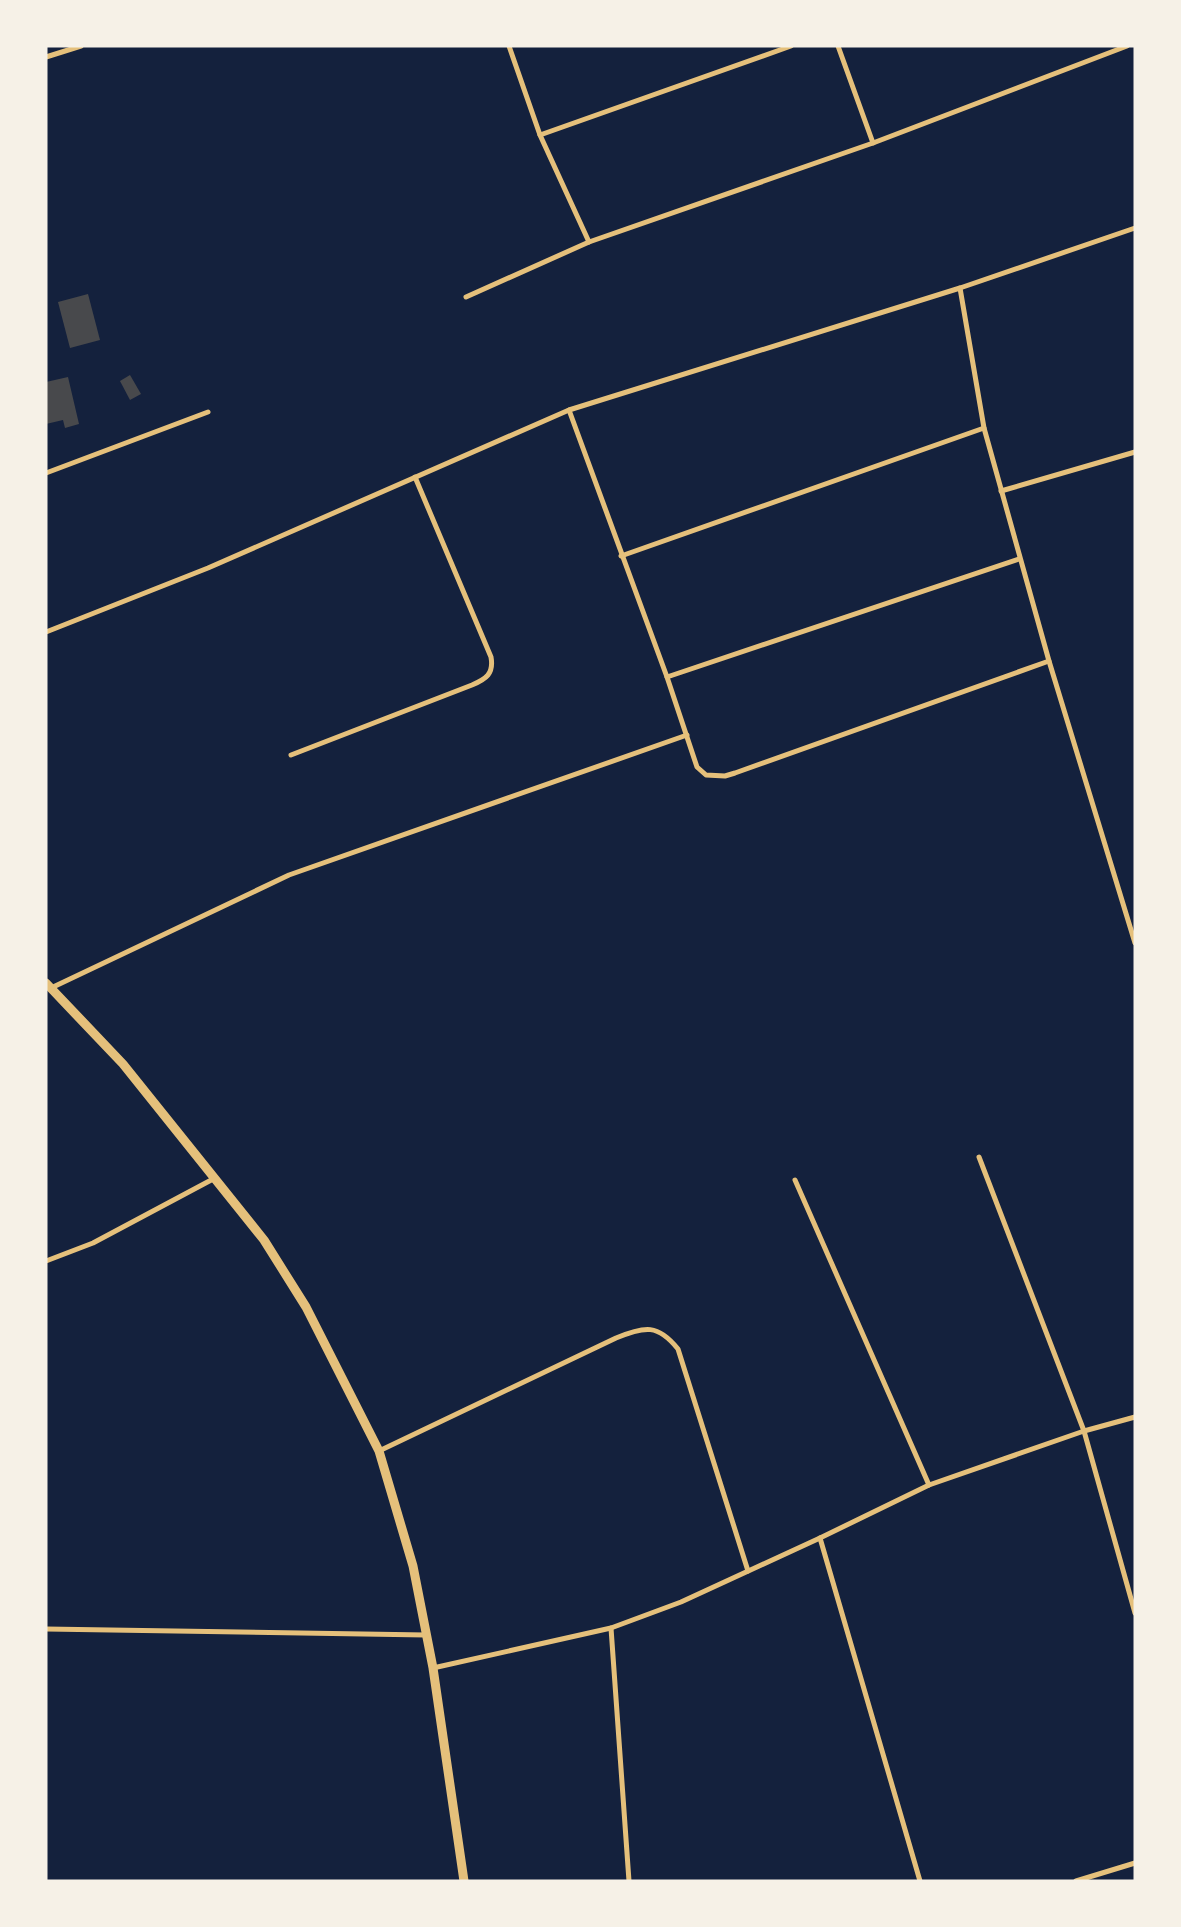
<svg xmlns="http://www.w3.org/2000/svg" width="1181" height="1927" font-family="Ubuntu,sans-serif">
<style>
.building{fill:#48494c}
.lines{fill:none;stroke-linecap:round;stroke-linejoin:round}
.minor{stroke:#e5c07b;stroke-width:5}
.tertiary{stroke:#e5c07b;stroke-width:9}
</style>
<rect width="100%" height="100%" fill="#14213d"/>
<g class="building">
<path d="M88,294L100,340L70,348L58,302Z"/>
<path d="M130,375L141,394L130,400L120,381Z"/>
<path d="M68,377L79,424L65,428L63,420L46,424V382Z"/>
</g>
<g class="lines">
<g class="minor">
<path d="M509,46L540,135L589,242"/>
<path d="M838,46L873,143"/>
<path d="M46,57L81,46"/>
<path d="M540,135L791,46"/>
<path d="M960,288L984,428L1049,661L1135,943"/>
<path d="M466,297L589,242L873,143L1127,46"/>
<path d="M569,410L667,677L697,767L706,775L725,776L735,773L1049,661"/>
<path d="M46,473L208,412"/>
<path d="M1001,491L1135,452"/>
<path d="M621,556L984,428"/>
<path d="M46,632L208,568L569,410L960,288L1135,228"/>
<path d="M667,677L1019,559"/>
<path d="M291,755L472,685C486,679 494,674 491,657L415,477"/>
<path d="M51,988L289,875L687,735"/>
<path d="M979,1157L1084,1431L1135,1613"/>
<path d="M795,1180L929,1485"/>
<path d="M46,1261L93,1243L215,1178"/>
<path d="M379,1451L616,1338C645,1326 658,1324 678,1349L748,1571"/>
<path d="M820,1538L920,1881"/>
<path d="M611,1628L629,1881"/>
<path d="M46,1629L426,1635"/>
<path d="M433,1668L611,1628L681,1602L820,1538L929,1485L1084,1431L1135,1417"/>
<path d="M1076,1881L1135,1863"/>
</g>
<path class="tertiary" d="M46,983L123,1064L264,1240L306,1307L379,1451L413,1566L433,1668L464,1881"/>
</g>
<rect width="1181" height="1927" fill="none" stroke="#f6f1e7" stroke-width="95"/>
</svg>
